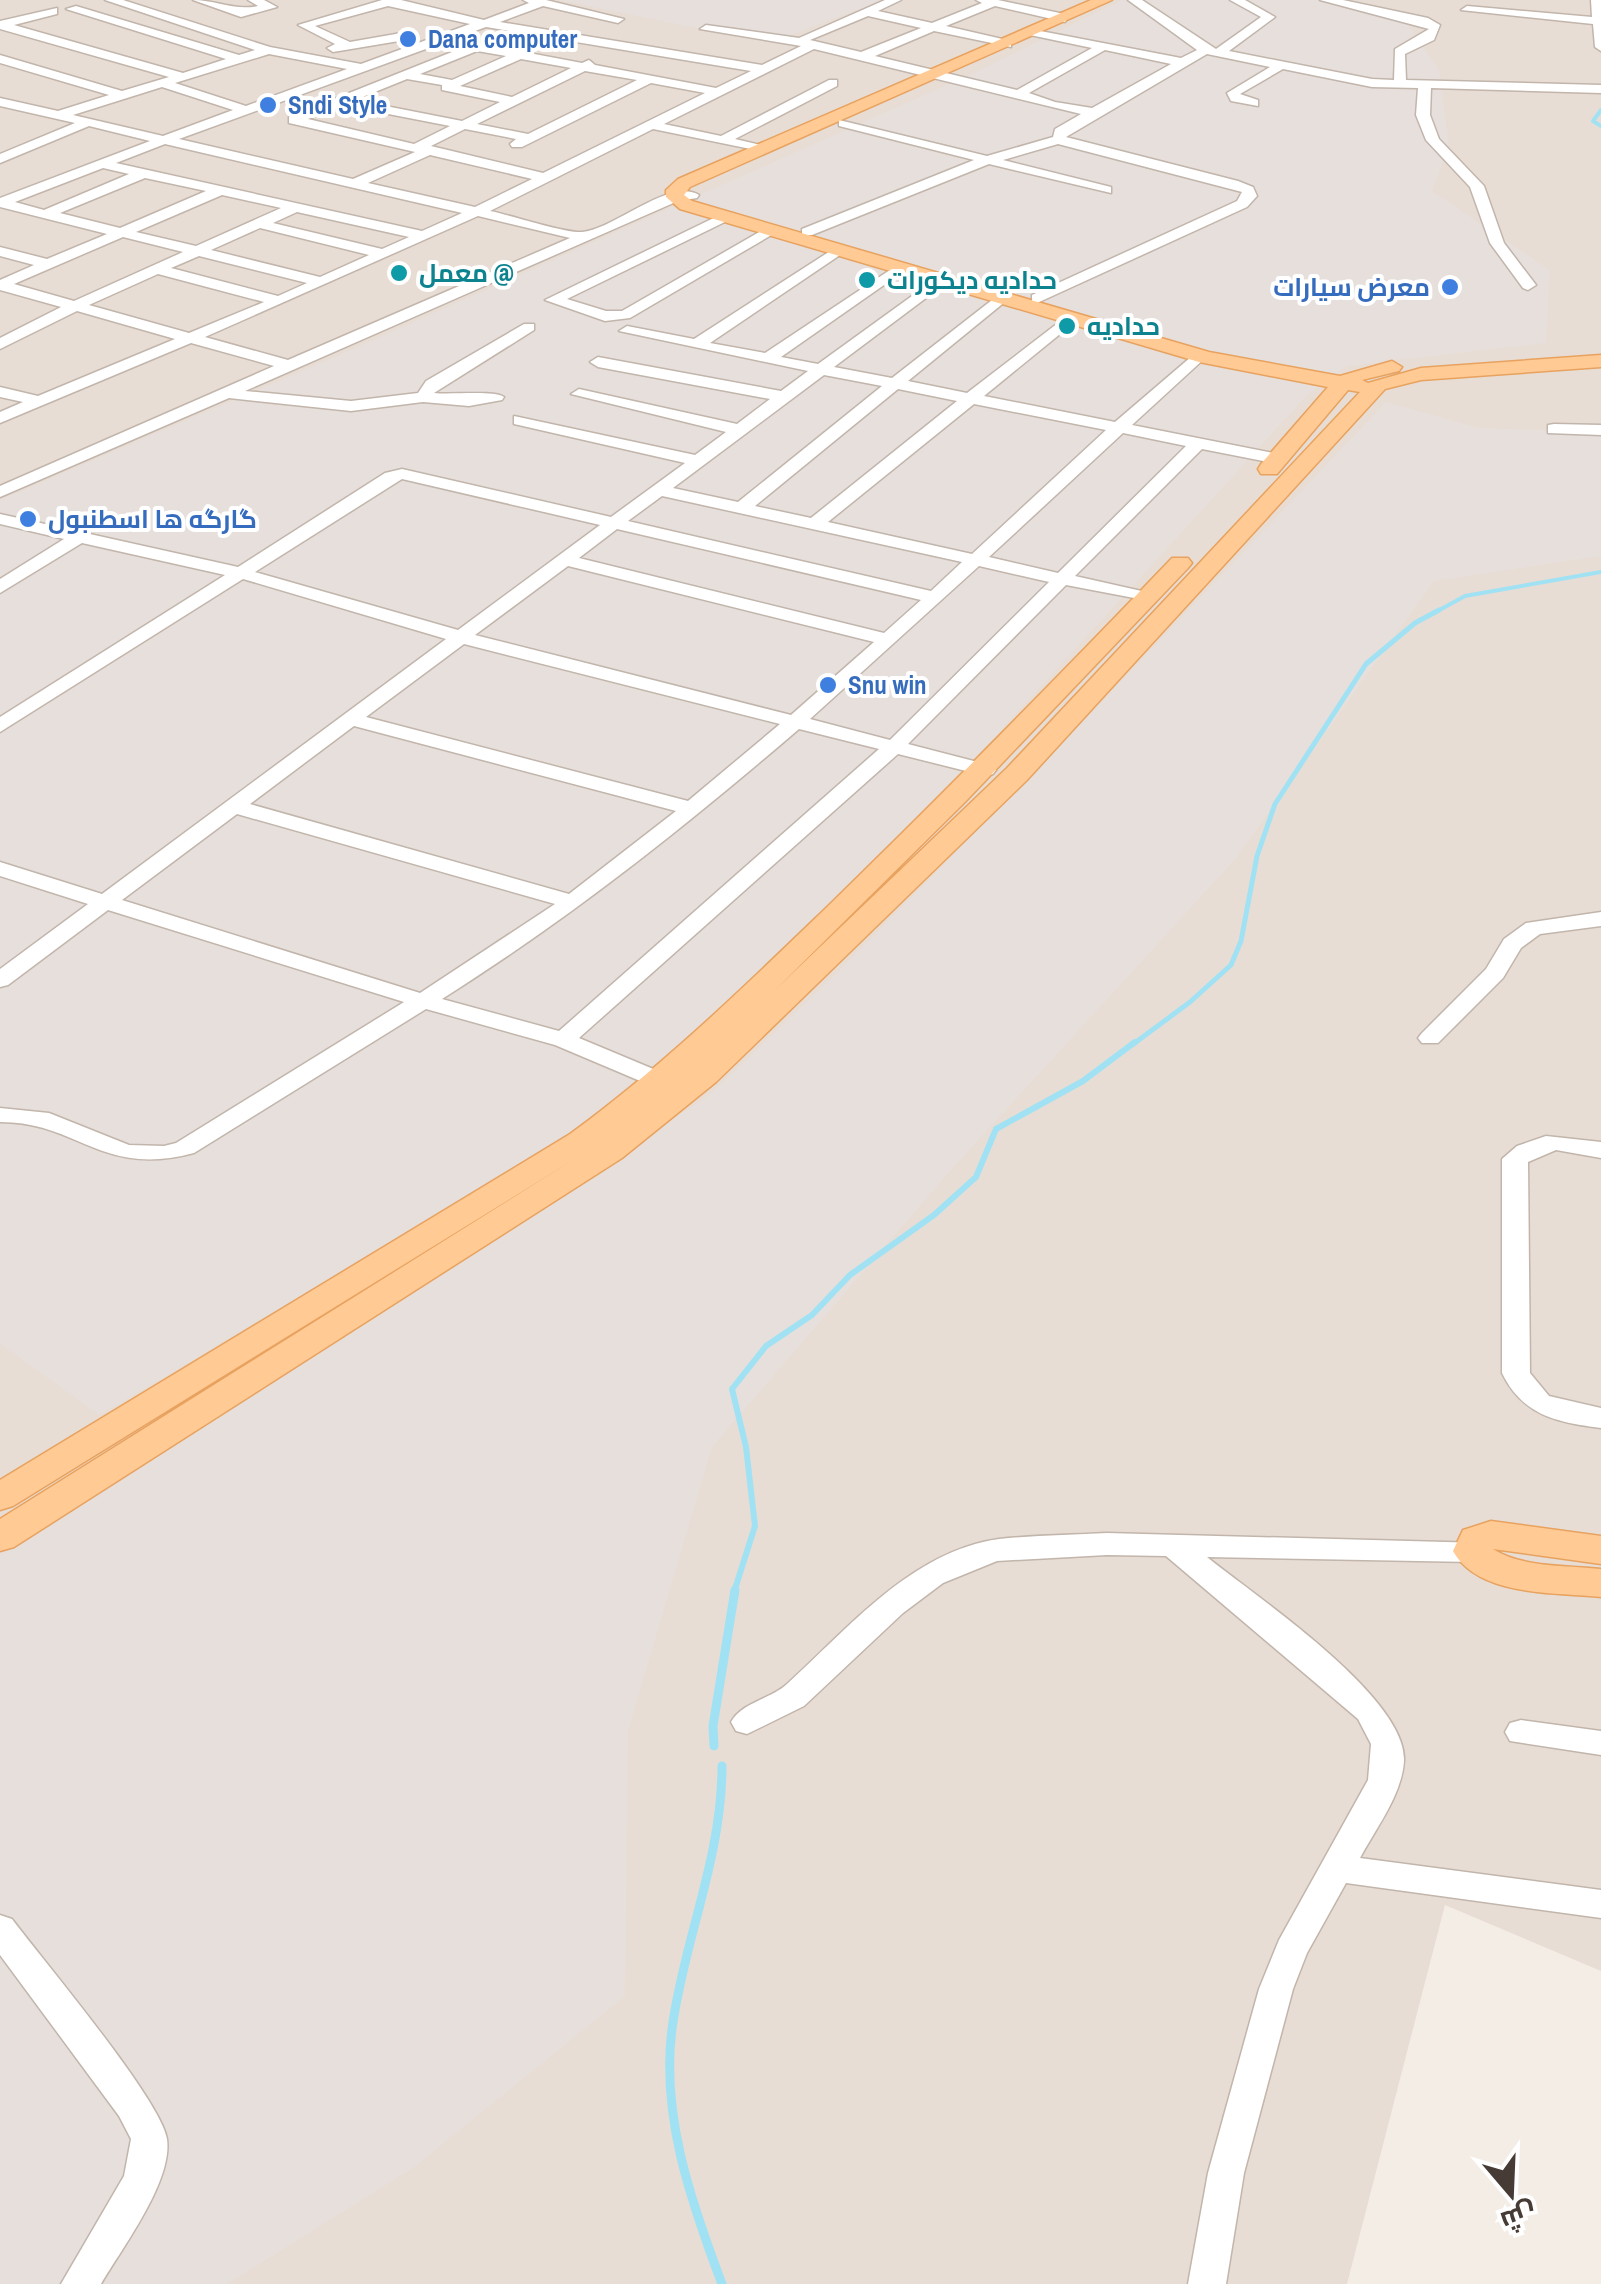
<svg xmlns="http://www.w3.org/2000/svg" width="1601" height="2284" font-family="'Archivo Narrow',Cairo,sans-serif">
<style>
.residential{fill:#e8ddd4}
.industrial{fill:#e6dfdb}
.lines{fill:none;stroke-linecap:round;stroke-linejoin:round}
.stream-far3{stroke:#a0e2f3;stroke-width:4}
.stream-far2{stroke:#a0e2f3;stroke-width:5}
.stream-far1{stroke:#a0e2f3;stroke-width:6}
.stream{stroke:#a0e2f3;stroke-width:9}
.minor-casing{stroke:#c2b5ab;stroke-width:3}
.major-casing{stroke:#e8a25f;stroke-width:3}
.minor{fill:#fff;fill-rule:evenodd}
.major{fill:#ffca94;fill-rule:evenodd}
.shop-dot{fill:#3f7fe0;stroke:#fff;stroke-width:4}
.culture-dot{fill:#0f9aa8;stroke:#fff;stroke-width:4}
.labels{text-anchor:middle;stroke-width:8;stroke-linejoin:round;paint-order:stroke}
.far-shop-label{font-size:25px;font-weight:bold;fill:#366cbe;stroke:#fff;text-anchor:start}
.far-culture-label{font-size:25px;font-weight:bold;fill:#0d838f;stroke:#fff;text-anchor:start}
</style>
<rect width="100%" height="100%" fill="#f4ede6"/>
<path class="residential" d="M0,0H1601V1971L1445,1905L1347,2284H0Z"/>
<g class="industrial">
<path d="M560,0H884L769,43Z"/>
<path d="M1122,0H1339L1401,14L1439,70L1449,146L1432,191L1550,270L1546,343L1347,366L1307,395L983,750L637,1097L100,1415L0,1344V500L337,356L974,73Z"/>
<path d="M1386,402L1479,428L1601,432V556L1434,581L1237,857L950,1171L712,1447L628,1731L625,1996L413,2168L227,2284H0V1550L706,1098L831,979L1027,780Z"/>
</g>
<g class="lines">
<g class="stream-far3">
<path d="M1601,110L1593,121L1601,126"/>
<path d="M1434,613L1465,596L1601,572"/>
</g>
<path class="stream-far2" d="M1132,1045L1190,1002L1231,965L1241,941L1257,856L1275,804L1366,664L1415,623L1439,610"/>
<path class="stream-far1" d="M734,1592L755,1526L746,1447L732,1389L766,1346L812,1315L850,1275L934,1215L976,1177L996,1129L1083,1081L1135,1042"/>
<g class="stream">
<path d="M714,1746L713,1726L735,1590"/>
<path d="M722,1766C722,1856 686,1935 673,2022C659,2111 691,2202 722,2284"/>
</g>
<defs>
<g id="minor">
<path d="M105,0H123L270,47L361,64L470,24L388,6L315,26L350,42L407,32L411,39L333,52L327,48L335,44L298,25L382,0H401L484,20L529,3L523,0H546L624,19L618,23L543,6L500,22L762,65L801,46L700,29L706,25L799,38L885,0H901L878,11L932,23L982,3L976,0H998L1069,15L1065,22L995,6L946,26L1011,41V47L934,31L875,56L1017,90L1092,48L1030,35V29L1181,58L1197,50L1128,0H1142L1216,49L1261,17L1230,0H1245L1275,17L1229,51L1372,79L1394,80L1395,49L1429,29L1320,0H1343L1428,18L1440,25L1434,40L1405,54L1406,80L1601,85V93L1431,88L1430,115L1439,139L1484,186L1504,243L1536,285L1528,290L1523,288L1490,243L1470,187L1426,140L1416,115L1418,88L1372,87L1283,69L1240,94L1258,100V106L1231,101L1227,93L1270,67L1207,54L1066,137L1238,181L1253,187L1257,196L1247,207L1037,303L1032,301V295L1237,201L1242,192L1058,144L1003,160L1111,187V193L989,164L812,235H802V229L974,160L839,126V120L987,156L1053,137L1055,129L1081,114L814,49L664,124L721,136L829,80H837V86L735,139L765,146V152L653,129L490,211C511,215 564,233 582,232C613,230 670,177 699,195L697,198L678,201L245,391L351,401L418,393L426,381L524,324H534V330L434,393C451,395 494,390 504,397L502,400L469,406L423,402L351,411L229,398L0,497V486L274,366L191,343L0,423V412L23,402L0,397V387L38,396L175,339L77,311L0,349V338L61,307L0,290V280L34,265L0,256V247L47,259L107,234L0,207V198L150,141L89,126L0,163V154L75,123L0,106V98L58,111L109,95L0,63V55L122,91L169,77L0,29V21L57,8V14L14,25L183,73L226,59L66,9L76,6L239,55L255,50ZM868,16L921,28L861,52L810,40ZM486,27L751,71L716,88L595,65L589,60L582,63L460,40L454,44L462,48L289,117V123L415,152L353,179L179,139ZM1105,50L1171,64L1092,108L1055,102L1029,93ZM477,51L506,56L452,80L420,74ZM269,54L347,69L246,106L175,83ZM521,59L571,68L512,97L460,86ZM585,71L637,80L528,134L477,124ZM407,79L442,85V90L500,102L462,121L355,100ZM651,83L705,93L543,173L431,146L465,129L516,139L510,144L512,147H522ZM162,87L233,110L163,136L73,115ZM342,105L450,126L414,144L308,119ZM165,144L462,213L422,231L116,163ZM430,155L532,179L475,207L368,183ZM103,168L129,174L44,210L15,202ZM145,178L206,191L120,228L60,213ZM222,195L281,208L196,246L136,232ZM297,212L409,237L382,249L273,223ZM478,216L570,238L288,360L205,337ZM260,228L369,255L320,277L211,250ZM123,237L183,252L74,301L14,284ZM199,256L307,283L278,296L171,268ZM158,274L264,302L189,333L89,305Z"/>
<path d="M193,0C216,0 235,11 258,6L248,0H264L277,7L241,17Z"/>
<path d="M1591,0H1601V51L1595,47L1593,24L1461,10L1467,6L1592,17Z"/>
<path d="M726,212L733,216L731,219L567,299L606,311H622L768,227L780,230L630,318L605,321L545,300Z"/>
<path d="M838,246L845,250L843,253L710,343L765,353L899,264L906,268L904,271L781,357L818,364L941,275L946,277V283L834,367L892,378L1001,293L1006,295V301L908,381L967,393L1071,313L1076,315V321L984,396L1115,422L1198,351L1204,353V359L1132,425L1278,454L1287,459L1278,464L1202,449L1075,576L1155,594V602L1066,585L908,744L993,766L996,770L993,774L986,776L898,754L579,1038L670,1076L673,1081L670,1086H652L555,1045L426,1009L194,1153C101,1178 79,1122 0,1122V1108L49,1113L129,1145L164,1146L176,1143L404,1002L108,910L8,985L0,987V969L88,904L0,876V862L102,894L446,639L243,579L0,732V717L225,575L82,543L0,593V579L64,539L0,524V514L238,567L385,473L402,469L611,517L685,463L514,424V416L695,455L726,432L571,394L579,389L737,424L770,399L598,367L590,362L598,357L781,391L808,371L619,331L627,326L694,339ZM824,375L882,386L738,502L673,488ZM898,389L957,401L811,518L755,506ZM974,404L1106,430L972,554L828,522ZM1123,433L1186,446L1058,573L989,557ZM402,479L600,525L458,630L255,572ZM662,496L962,562L931,591L628,521ZM617,529L921,600L884,633L579,558ZM568,566L874,642L791,715L475,635ZM979,566L1049,582L890,740L810,719ZM464,644L780,724L688,801L366,717ZM354,726L676,811L569,894L250,804ZM799,729L879,749L559,1031L442,999C569,919 685,827 799,729ZM237,814L555,904L420,993L122,900Z"/>
<path d="M1554,424L1601,425V435L1548,433V425Z"/>
<path d="M1601,912V926L1540,934L1521,948L1503,978L1438,1043H1422L1418,1038L1422,1033L1486,969L1504,939L1526,923Z"/>
<path d="M1546,1136L1601,1142V1158L1556,1150L1528,1162L1530,1373L1549,1396L1601,1408V1428C1557,1422 1523,1416 1502,1373V1159L1517,1146Z"/>
<path d="M1107,1533L1483,1543L1487,1551L1483,1559L1472,1562L1207,1557C1255,1596 1407,1697 1404,1761C1402,1795 1376,1828 1360,1858L1601,1890V1918L1346,1883L1307,1953L1293,1989L1244,2173L1226,2284H1188L1208,2173L1259,1989L1279,1940L1368,1780L1371,1744L1358,1719L1166,1556L1107,1555L997,1561L943,1583L903,1613L804,1706L747,1734L736,1731L731,1722C742,1702 771,1699 787,1684C849,1628 912,1551 999,1539C1035,1535 1072,1535 1107,1533Z"/>
<path d="M1521,1720L1601,1731V1755L1510,1741L1505,1732L1510,1723Z"/>
<path d="M0,1915L12,1919C42,1959 161,2100 167,2139C173,2181 122,2248 101,2284H61L124,2176L131,2139L119,2116L0,1955Z"/>
</g>
<g id="major">
<path d="M1091,0H1112L690,187L684,195L692,201L1209,352L1340,376L1392,361L1402,367L1399,371L1362,380L1368,383L1421,368L1601,355V367L1421,380L1385,389L1027,780L716,1082L622,1158L14,1547L0,1551V1519L573,1160L13,1506L0,1510V1480L570,1134C662,1067 743,988 825,909C943,794 1058,677 1172,558H1188L1192,563L1188,568L966,801L774,991L1007,768L1360,392L1348,390L1277,474H1261L1258,469L1261,464L1328,387L1199,362L680,209L666,197V190L678,179Z"/>
<path d="M1491,1521L1601,1536V1564L1493,1549C1523,1568 1566,1565 1601,1569V1597C1554,1592 1479,1597 1453,1551L1463,1530Z"/>
</g>
</defs>
<use href="#minor" class="minor-casing"/>
<use href="#major" class="major-casing"/>
<use href="#minor" class="minor"/>
<use href="#major" class="major"/>
</g>
<g class="shop-dot">
<circle cx="408" cy="39" r="10"/>
<circle cx="268" cy="105" r="10"/>
<circle cx="1450" cy="287" r="10"/>
<circle cx="28" cy="519" r="10"/>
<circle cx="828" cy="685" r="10"/>
</g>
<g class="culture-dot">
<circle cx="399" cy="273" r="10"/>
<circle cx="867" cy="280" r="10"/>
<circle cx="1067" cy="326" r="10"/>
</g>
<g class="labels">
<g class="far-shop-label">
<text x="428" y="48">Dana computer</text>
<text x="288" y="114">Sndi Style</text>
<text x="1430" y="296" text-anchor="end">معرض سيارات</text>
<text x="48" y="528">گارگه ها اسطنبول</text>
<text x="848" y="694">Snu win</text>
</g>
<g class="far-culture-label">
<text x="419" y="282">معمل @</text>
<text x="887" y="289">حداديه ديكورات</text>
<text x="1087" y="335">حداديه</text>
</g>
</g>
<g transform="translate(1511 2194) rotate(161)" stroke="#ffffff" stroke-width="8" paint-order="stroke">
<path d="M0-8L18 38L0 25L-18 38Z" fill="#473c35"/>
<text y="-15" font-size="28" font-weight="bold" text-anchor="middle" fill="#473c35">ش</text>
</g>
</svg>
